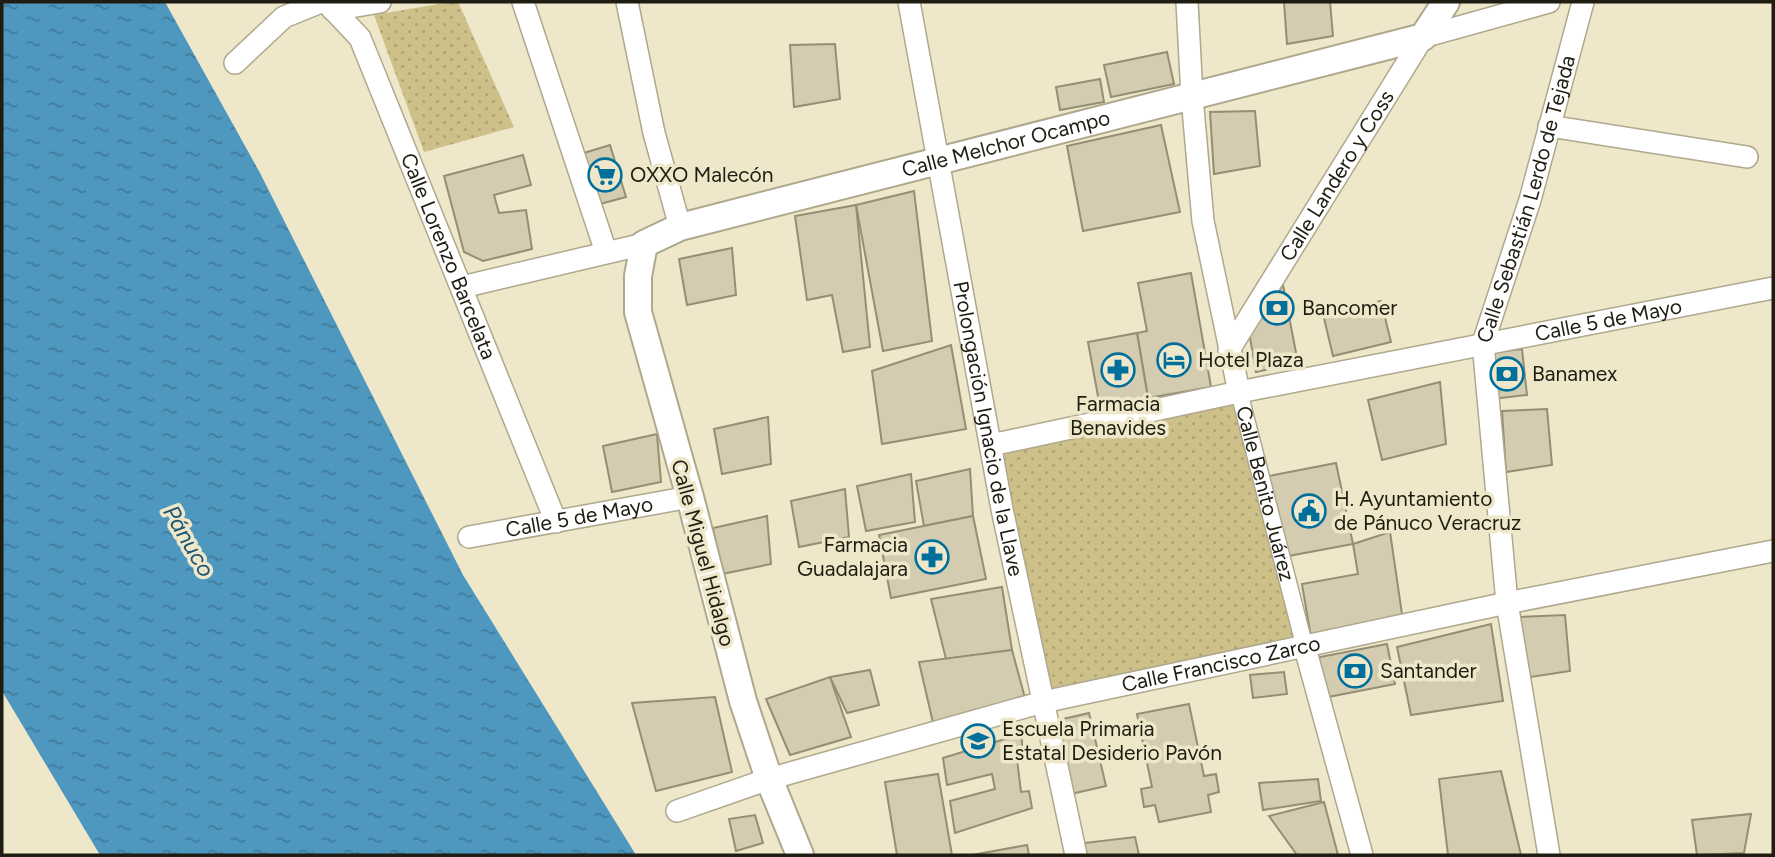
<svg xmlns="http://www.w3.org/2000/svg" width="1775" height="857" font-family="Figtree,sans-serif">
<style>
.park{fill:url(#park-dots)}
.water{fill:url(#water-ripples)}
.building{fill:#d3ccb0;stroke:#958e73;stroke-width:2}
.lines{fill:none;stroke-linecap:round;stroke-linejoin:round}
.pedestrian-casing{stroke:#afa88d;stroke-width:19}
.minor-casing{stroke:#afa88d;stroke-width:24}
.tertiary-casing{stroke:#afa88d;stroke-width:30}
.pedestrian{stroke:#fff;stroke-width:16}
.minor{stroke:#fff;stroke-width:21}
.tertiary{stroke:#fff;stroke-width:26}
.labels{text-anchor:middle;stroke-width:7;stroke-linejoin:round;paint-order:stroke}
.street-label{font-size:21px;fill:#1f1d12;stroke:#eee7ca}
.poi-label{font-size:21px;fill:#1f1d12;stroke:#eee7ca;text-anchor:start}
.water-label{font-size:23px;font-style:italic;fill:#1d5572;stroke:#eee7ca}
</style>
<defs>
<pattern id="park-dots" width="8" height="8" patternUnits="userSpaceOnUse" patternTransform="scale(1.75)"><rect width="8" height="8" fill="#cec089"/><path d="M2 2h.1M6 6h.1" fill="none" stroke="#b0a575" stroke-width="1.8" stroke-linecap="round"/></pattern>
<pattern id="water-ripples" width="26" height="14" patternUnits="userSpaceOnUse" patternTransform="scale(1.75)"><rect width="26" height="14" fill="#4e97bf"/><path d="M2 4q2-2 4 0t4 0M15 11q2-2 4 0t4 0" fill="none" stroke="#407b9a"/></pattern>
</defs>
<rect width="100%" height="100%" fill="#eee7ca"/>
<g class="park">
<path d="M451,2H458L514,127L424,152L374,15Z"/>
<path d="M1239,392L1305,648L1043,702L991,445Z"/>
</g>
<path class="water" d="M2,2H165L260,173L463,575L636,855H100L2,691Z"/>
<g class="building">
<path d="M1284,2H1330L1333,36L1287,44Z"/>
<path d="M835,44L840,99L794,107L790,45Z"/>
<path d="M1167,52L1174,84L1111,97L1104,65Z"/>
<path d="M1100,79L1104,102L1060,110L1056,87Z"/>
<path d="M1255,111L1260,166L1214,174L1210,112Z"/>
<path d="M1161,125L1180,212L1083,231L1067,146Z"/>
<path d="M610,145L626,197L600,204L584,153Z"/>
<path d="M523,155L531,185L494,195L499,213L526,210L532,249L483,261L464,252L444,176Z"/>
<path d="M914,191L932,341L883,351L856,205Z"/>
<path d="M856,205L870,347L843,352L832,295L807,300L795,216Z"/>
<path d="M732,248L736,295L687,305L679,259Z"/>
<path d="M1191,273L1211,387L1148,398L1137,333L1147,331L1138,283Z"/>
<path d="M1283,285L1298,363L1256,372L1249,332Z"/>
<path d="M1381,301L1391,342L1333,356L1323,314Z"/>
<path d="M1137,333L1148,398L1100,407L1088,342Z"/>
<path d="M951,345L966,429L882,444L872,371Z"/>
<path d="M1522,349L1527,395L1493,399L1488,353Z"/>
<path d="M1440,382L1446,444L1382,460L1368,400Z"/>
<path d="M1547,409L1552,465L1506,472L1502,411Z"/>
<path d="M768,417L771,464L722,474L714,429Z"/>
<path d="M657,434L661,482L612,492L603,446Z"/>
<path d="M1336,463L1353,544L1283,557L1264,477Z"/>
<path d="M970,469L973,516L924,526L916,481Z"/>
<path d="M911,474L915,522L866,531L857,486Z"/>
<path d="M845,489L849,537L799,547L791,501Z"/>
<path d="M767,516L771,564L722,574L713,528Z"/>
<path d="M973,516L986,579L891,598L879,535Z"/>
<path d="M1390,532L1403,621L1311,638L1302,584L1358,574L1353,544Z"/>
<path d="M1002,587L1012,650L946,659L931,599Z"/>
<path d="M1565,615L1570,671L1524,678L1520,617Z"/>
<path d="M1491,624L1503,701L1411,715L1397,647Z"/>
<path d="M1387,644L1395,684L1323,698L1315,658Z"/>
<path d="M1012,650L1025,698L934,727L919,662Z"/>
<path d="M870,670L879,705L847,713L830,677Z"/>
<path d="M1284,672L1287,694L1253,698L1250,675Z"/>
<path d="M830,677L851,737L790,755L766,699Z"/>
<path d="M715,697L732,772L656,791L632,703Z"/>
<path d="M1189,704L1204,776L1216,774L1219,792L1208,795L1211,812L1159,822L1155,805L1144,807L1141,789L1152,787L1137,714Z"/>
<path d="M1089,713L1106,786L1071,794L1054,721Z"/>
<path d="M1021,734L1024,757L1017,759L1021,792L1029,791L1032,808L955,833L950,801L995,789L992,774L947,785L943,758Z"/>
<path d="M1501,771L1521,855H1448L1439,779Z"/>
<path d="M938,774L952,855H897L885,782Z"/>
<path d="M1318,779L1321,801L1263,810L1259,783Z"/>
<path d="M1324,802L1338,855H1297L1269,816Z"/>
<path d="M1751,814L1744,853L1697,855L1692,820Z"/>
<path d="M755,815L763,843L736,851L729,819Z"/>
<path d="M1135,837L1139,855H1087L1084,843Z"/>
<path d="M1027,845L1029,855H972Z"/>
</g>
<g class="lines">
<defs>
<g id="pedestrian">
<path id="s1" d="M1239,392L1305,648"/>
</g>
<g id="minor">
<path id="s2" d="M326,2L360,38L556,522"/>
<path d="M523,2L606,252"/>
<path d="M627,2L654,133L680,227"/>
<path id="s3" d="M909,2L1002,509L1076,855"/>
<path d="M1187,2L1192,97L1203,221L1239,392"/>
<path d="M333,10L380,2"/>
<path d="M235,63L284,17L321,2"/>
<path d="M1549,126L1747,157"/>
<path d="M462,287L644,244"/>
<path id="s4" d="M1229,350L1423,37L1549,2"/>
<path id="s5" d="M991,445L1239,392L1773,288"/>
<path id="s6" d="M469,537L690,497"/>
<path d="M1305,648L1362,855"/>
<path id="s7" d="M677,811L769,779L1043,702L1507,603L1773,551"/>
<path id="s8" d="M1549,855L1507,603L1483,343L1530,200L1583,2"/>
</g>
<g id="tertiary">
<path id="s9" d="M800,855L769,779L743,701L690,497L638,312V276L644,244L680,227L1423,37L1446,2"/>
</g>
</defs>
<use href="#pedestrian" class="pedestrian-casing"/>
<use href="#minor" class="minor-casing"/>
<use href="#tertiary" class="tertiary-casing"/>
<use href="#pedestrian" class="pedestrian"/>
<use href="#minor" class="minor"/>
<use href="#tertiary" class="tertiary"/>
</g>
<defs>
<symbol id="supermarket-ring" viewBox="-11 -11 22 22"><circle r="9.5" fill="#eee7ca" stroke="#016f9b" stroke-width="1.5"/><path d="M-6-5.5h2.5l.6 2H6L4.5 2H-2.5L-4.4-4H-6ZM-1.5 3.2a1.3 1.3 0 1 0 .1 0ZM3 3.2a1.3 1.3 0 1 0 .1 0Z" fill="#016f9b"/></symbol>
<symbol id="bank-ring" viewBox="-11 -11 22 22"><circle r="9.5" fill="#eee7ca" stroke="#016f9b" stroke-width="1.5"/><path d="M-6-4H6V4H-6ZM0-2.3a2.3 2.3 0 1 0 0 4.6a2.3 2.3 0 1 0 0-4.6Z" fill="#016f9b"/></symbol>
<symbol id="hotel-ring" viewBox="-11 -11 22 22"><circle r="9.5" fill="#eee7ca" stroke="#016f9b" stroke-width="1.5"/><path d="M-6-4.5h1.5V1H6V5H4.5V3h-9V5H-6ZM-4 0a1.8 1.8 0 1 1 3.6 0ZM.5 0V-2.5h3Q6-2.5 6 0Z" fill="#016f9b"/></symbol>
<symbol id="pharmacy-ring" viewBox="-11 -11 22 22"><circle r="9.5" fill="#eee7ca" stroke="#016f9b" stroke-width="1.5"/><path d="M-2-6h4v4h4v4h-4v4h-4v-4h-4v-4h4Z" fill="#016f9b"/></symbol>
<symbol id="civic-ring" viewBox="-11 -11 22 22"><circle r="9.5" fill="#eee7ca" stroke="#016f9b" stroke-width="1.5"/><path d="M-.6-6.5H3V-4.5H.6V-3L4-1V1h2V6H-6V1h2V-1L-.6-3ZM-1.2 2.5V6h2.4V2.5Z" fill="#016f9b"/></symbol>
<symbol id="school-ring" viewBox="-11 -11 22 22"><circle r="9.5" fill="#eee7ca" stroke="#016f9b" stroke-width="1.5"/><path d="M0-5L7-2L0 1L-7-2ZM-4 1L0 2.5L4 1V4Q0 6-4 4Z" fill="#016f9b"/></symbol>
</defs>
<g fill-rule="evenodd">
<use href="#supermarket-ring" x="586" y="156" width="38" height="38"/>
<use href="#bank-ring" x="1258" y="289" width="38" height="38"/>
<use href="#hotel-ring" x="1155" y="341" width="38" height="38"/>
<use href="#pharmacy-ring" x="1099" y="351" width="38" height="38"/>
<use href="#bank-ring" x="1488" y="355" width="38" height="38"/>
<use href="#civic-ring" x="1290" y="492" width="38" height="38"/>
<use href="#pharmacy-ring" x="913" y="538" width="38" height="38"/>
<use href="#bank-ring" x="1336" y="652" width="38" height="38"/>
<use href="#school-ring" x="959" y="722" width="38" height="38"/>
</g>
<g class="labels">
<g class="street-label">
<text dy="7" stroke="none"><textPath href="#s9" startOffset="1012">Calle Melchor Ocampo</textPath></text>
<text dy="7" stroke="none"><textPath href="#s4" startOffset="205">Calle Landero y Coss</textPath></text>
<text dy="7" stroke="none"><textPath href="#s8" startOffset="667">Calle Sebastián Lerdo de Tejada</textPath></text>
<text dy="7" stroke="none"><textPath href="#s2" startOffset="285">Calle Lorenzo Barcelata</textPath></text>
<text dy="7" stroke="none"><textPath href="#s5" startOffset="630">Calle 5 de Mayo</textPath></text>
<text dy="7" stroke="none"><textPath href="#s3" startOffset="434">Prolongación Ignacio de la Llave</textPath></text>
<text dy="7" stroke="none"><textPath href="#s1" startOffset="105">Calle Benito Juárez</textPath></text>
<text dy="7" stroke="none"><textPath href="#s6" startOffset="112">Calle 5 de Mayo</textPath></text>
<text transform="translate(703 553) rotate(75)" y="7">Calle Miguel Hidalgo</text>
<text dy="7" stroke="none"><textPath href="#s7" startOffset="564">Calle Francisco Zarco</textPath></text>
</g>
<g class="poi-label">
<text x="630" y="182">OXXO Malecón</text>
<text x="1302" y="315">Bancomer</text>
<text x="1198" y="367">Hotel Plaza</text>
<text x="1532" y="381">Banamex</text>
<text x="1118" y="411" text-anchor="middle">Farmacia<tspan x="1118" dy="24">Benavides</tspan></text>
<text x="1334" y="506">H. Ayuntamiento<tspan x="1334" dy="24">de Pánuco Veracruz</tspan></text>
<text x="908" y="552" text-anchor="end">Farmacia<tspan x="908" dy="24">Guadalajara</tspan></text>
<text x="1380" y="678">Santander</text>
<text x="1002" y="736">Escuela Primaria<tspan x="1002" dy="24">Estatal Desiderio Pavón</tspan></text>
</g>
<g class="water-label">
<text transform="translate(189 541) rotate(60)" y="8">Pánuco</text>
</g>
</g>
<rect width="1775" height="857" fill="none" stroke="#1f1d12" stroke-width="7"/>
</svg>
